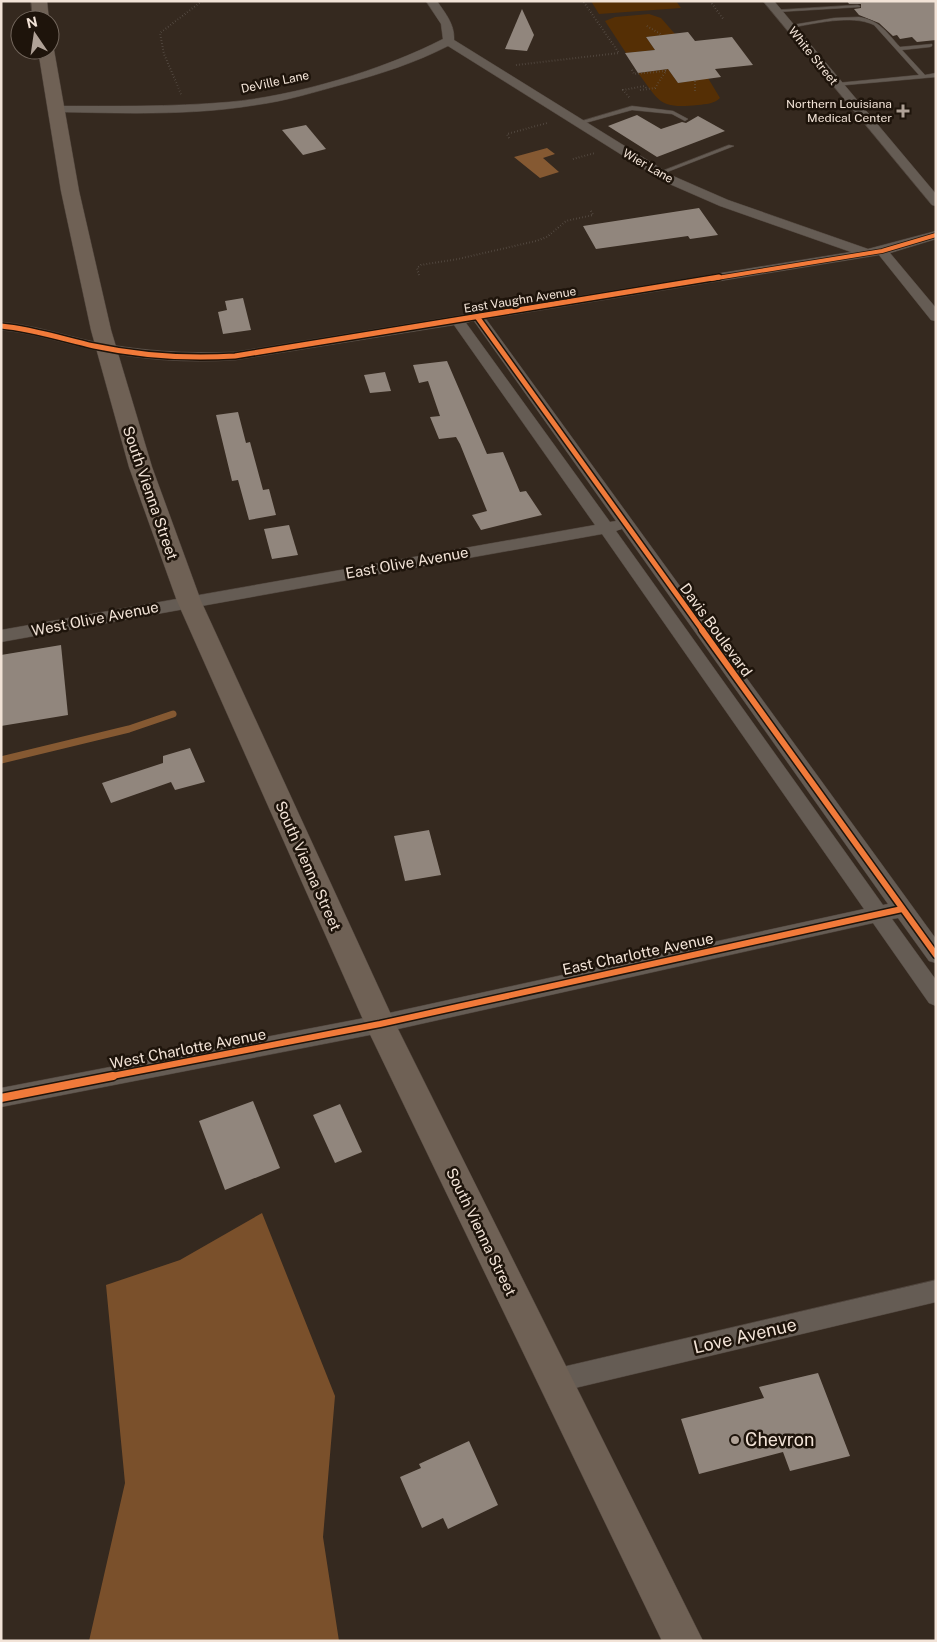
<svg xmlns="http://www.w3.org/2000/svg" width="937" height="1642" font-family="'Public Sans',sans-serif">
<style>
.green{fill:#552f05}
.forest{fill:#7a502b}
.water{fill:#855932}
.lines{fill:none;stroke-linecap:round;stroke-linejoin:round}
.stream{stroke:#855932;stroke-width:7}
.building{fill:#91867d}
.lane-casing{stroke:#4f443c;stroke-width:1}
.street-casing{stroke:#4f443c;stroke-width:1}
.highway-casing{stroke:#4f443c;stroke-width:1}
.path{stroke:#655c55;stroke-width:2;stroke-dasharray:0.5 2.5;stroke-linecap:butt}
.lane{fill:#655c54;fill-rule:evenodd}
.street{fill:#655c54;fill-rule:evenodd}
.highway{fill:#6f6155;fill-rule:evenodd}
.cycleway-far3-casing{stroke:#1e140b;stroke-width:5.5}
.cycleway-far2-casing{stroke:#1e140b;stroke-width:8}
.cycleway-far1-casing{stroke:#1e140b;stroke-width:9}
.cycleway-casing{stroke:#1e140b;stroke-width:11}
.cycleway-far3{stroke:#f17a3a;stroke-width:4}
.cycleway-far2{stroke:#f17a3a;stroke-width:5}
.cycleway-far1{stroke:#f17a3a;stroke-width:6}
.cycleway{stroke:#f17a3a;stroke-width:8}
.poi-dot{fill:#b0a297;stroke:#1e140b;stroke-width:2}
.labels{text-anchor:middle;stroke-width:5;stroke-linejoin:round;paint-order:stroke}
.far-street-label{font-size:12px;fill:#f2e3d7;stroke:#1e140b}
.far-poi-label{font-size:12px;fill:#f2e3d7;stroke:#1e140b;text-anchor:end}
.street-label{font-size:15px;fill:#f2e3d7;stroke:#1e140b}
.near-street-label{font-size:18px;fill:#f2e3d7;stroke:#1e140b}
.near-poi-label{font-size:18px;fill:#f2e3d7;stroke:#1e140b;text-anchor:start}
</style>
<rect width="100%" height="100%" fill="#35291f"/>
<g class="green">
<path d="M591,1H676L681,8L599,14Z"/>
<path d="M649,14L661,18L675,34L646,37L655,50L626,53L605,21L615,17Z"/>
<path d="M668,69L678,83L708,78L720,98C714,104 706,104 698,105C659,109 660,102 638,73Z"/>
</g>
<path class="forest" d="M262,1213L335,1396L323,1537L339,1641H89L125,1483L106,1285L180,1260Z"/>
<path class="water" d="M547,148L555,154L543,158L559,172L540,178L514,157Z"/>
<g class="lines">
<path class="stream" d="M1,760L129,729L173,714"/>
</g>
<g class="building">
<path d="M847,1H936V40L917,42L912,37L900,39L897,35L893,36L879,23L859,15L854,9L861,8V4H849Z"/>
<path d="M522,9L534,35L527,51L505,49Z"/>
<path d="M688,32L695,41L732,37L753,65L715,69L721,77L678,83L668,69L638,73L625,53L655,50L646,37Z"/>
<path d="M637,115L661,129L682,122L686,123L698,116L725,131L657,157L608,126Z"/>
<path d="M306,125L326,149L303,155L282,130Z"/>
<path d="M699,208L718,235L690,239L688,236L596,249L583,226Z"/>
<path d="M243,298L251,330L223,334L218,312L227,310L225,301Z"/>
<path d="M447,361L487,454L503,452L520,492L526,491L542,515L481,530L472,515L487,511L460,444L456,437L439,439L430,417L440,416L428,381L419,383L413,365Z"/>
<path d="M385,372L391,391L370,393L364,375Z"/>
<path d="M238,412L246,443L250,442L263,490L269,489L276,515L249,520L238,480L232,481L216,415Z"/>
<path d="M289,525L298,555L272,559L264,529Z"/>
<path d="M61,645L68,715L1,726V655Z"/>
<path d="M190,748L205,782L175,790L171,782L111,803L102,783L163,763V756Z"/>
<path d="M429,830L441,875L405,881L394,836Z"/>
<path d="M253,1101L280,1168L225,1190L199,1121Z"/>
<path d="M340,1104L362,1152L335,1163L313,1115Z"/>
<path d="M818,1373L850,1456L790,1471L783,1452L699,1474L681,1419L764,1398L759,1387Z"/>
<path d="M469,1441L498,1505L448,1529L443,1518L422,1528L400,1477L421,1468L419,1464Z"/>
</g>
<g class="lines">
<defs>
<g id="lane">
<path d="M858,5L860,6V7L777,12L775,11L777,10Z"/>
<path d="M859,17C881,21 886,32 900,47L932,44V46L930,47L902,50L925,75L936,73V77L835,86V84L837,83L919,75L874,25C851,14 814,24 789,28L786,26L834,18Z"/>
<path d="M632,106L673,111L688,119L685,121L672,114L632,110L578,125L575,123Z"/>
<path d="M729,145L734,146L662,174L657,173Z"/>
</g>
<g id="street">
<path d="M426,1H437C445,13 455,24 454,40L673,176L728,200L868,249L936,231V239L890,253L936,308V321L931,320L879,255L486,319L936,939V963L929,961L898,918L892,919L936,980V1006L929,1003L873,923L380,1033L1,1107V1088L380,1015L864,909L602,534L1,642V630L595,525L454,325L235,360C187,363 141,360 95,350C63,343 33,333 1,330V322C33,325 63,335 95,342C141,351 187,354 235,352L851,252L720,206L665,182L448,46C415,63 380,74 344,84C315,92 286,101 256,105C190,116 122,113 55,112L49,109L55,106C113,106 171,107 229,102C295,96 383,70 443,39L441,24ZM474,321L616,521L610,522L466,323ZM622,529L888,904L883,905L616,531Z"/>
<path d="M763,1H774L936,194V206L932,205Z"/>
<path d="M936,1280V1302L554,1393L545,1390L542,1381L545,1372L554,1369Z"/>
</g>
<g id="highway">
<path d="M31,1H47L49,20H33Z"/>
<path d="M50,46L54,50L79,191L111,330L152,467L201,601L394,1021L703,1641H662L365,1024L177,601L129,467L91,330L61,191L38,50H50Z"/>
</g>
</defs>
<use href="#lane" class="lane-casing"/>
<use href="#street" class="street-casing"/>
<use href="#highway" class="highway-casing"/>
<g class="path">
<path d="M710,1L724,20"/>
<path d="M647,26L662,35"/>
<path d="M516,65L619,53L583,1"/>
<path d="M632,70L634,74L666,71"/>
<path d="M695,81V93"/>
<path d="M640,90L655,88L666,71L665,69"/>
<path d="M181,94L164,54L160,33L202,1"/>
<path d="M629,97L623,90L645,86L647,89"/>
<path d="M509,138L507,134L547,123"/>
<path d="M573,159L595,153"/>
<path d="M419,275L417,268L421,265L458,259L536,241L547,237L566,221L593,215L591,211"/>
</g>
<use href="#lane" class="lane"/>
<use href="#street" class="street"/>
<use href="#highway" class="highway"/>
<defs>
<path id="cycleway-far3" d="M711,279L882,251L936,235"/>
<g id="cycleway-far2">
<path d="M478,318L703,631"/>
<path d="M1,326C33,329 63,339 94,346C141,356 187,359 235,356L719,277"/>
</g>
<g id="cycleway-far1">
<path d="M702,630L936,955"/>
<path d="M107,1077L380,1024L902,909"/>
</g>
<path id="cycleway" d="M1,1098L113,1076"/>
</defs>
<use href="#cycleway-far3" class="cycleway-far3-casing"/>
<use href="#cycleway-far2" class="cycleway-far2-casing"/>
<use href="#cycleway-far1" class="cycleway-far1-casing"/>
<use href="#cycleway" class="cycleway-casing"/>
<use href="#cycleway-far3" class="cycleway-far3"/>
<use href="#cycleway-far2" class="cycleway-far2"/>
<use href="#cycleway-far1" class="cycleway-far1"/>
<use href="#cycleway" class="cycleway"/>
</g>
<g class="poi-dot">
<path d="M900.5 103.5h5v5h5v5h-5v5h-5v-5h-5v-5h5z"/>
<circle cx="735" cy="1440" r="5"/>
</g>
<g class="labels">
<g class="far-street-label">
<text transform="translate(813 56) rotate(51)" y="4">White Street</text>
<text transform="translate(275 82) rotate(-12)" y="4">DeVille Lane</text>
<text transform="translate(648 166) rotate(30)" y="4">Wier Lane</text>
<text transform="translate(520 300) rotate(-9)" y="4">East Vaughn Avenue</text>
</g>
<g class="far-poi-label">
<text x="892" y="108">Northern Louisiana<tspan x="892" dy="14">Medical Center</tspan></text>
</g>
<g class="street-label">
<text transform="translate(150 493) rotate(71)" y="5">South Vienna Street</text>
<text transform="translate(407 563) rotate(-10)" y="5">East Olive Avenue</text>
<text transform="translate(95 619) rotate(-11)" y="5">West Olive Avenue</text>
<text transform="translate(716 630) rotate(54)" y="5">Davis Boulevard</text>
<text transform="translate(308 866) rotate(66)" y="5">South Vienna Street</text>
<text transform="translate(638 954) rotate(-12)" y="5">East Charlotte Avenue</text>
<text transform="translate(188 1049) rotate(-11)" y="5">West Charlotte Avenue</text>
<text transform="translate(481 1232) rotate(64)" y="5">South Vienna Street</text>
</g>
<g class="near-street-label">
<text transform="translate(745 1336) rotate(-13)" y="6">Love Avenue</text>
</g>
<g class="near-poi-label">
<text x="745" y="1446">Chevron</text>
</g>
</g>
<rect width="937" height="1642" fill="none" stroke="#f2e3d7" stroke-width="5"/>
<g transform="translate(35 35) rotate(347)"><circle r="24" fill="#1e140b" stroke="#73675d"/>
<path d="M0-4L9 19L0 12L-9 19Z" fill="#b0a297"/>
<text y="-8" font-size="14" font-weight="bold" text-anchor="middle" fill="#f2e3d7">N</text>
</g>
</svg>
